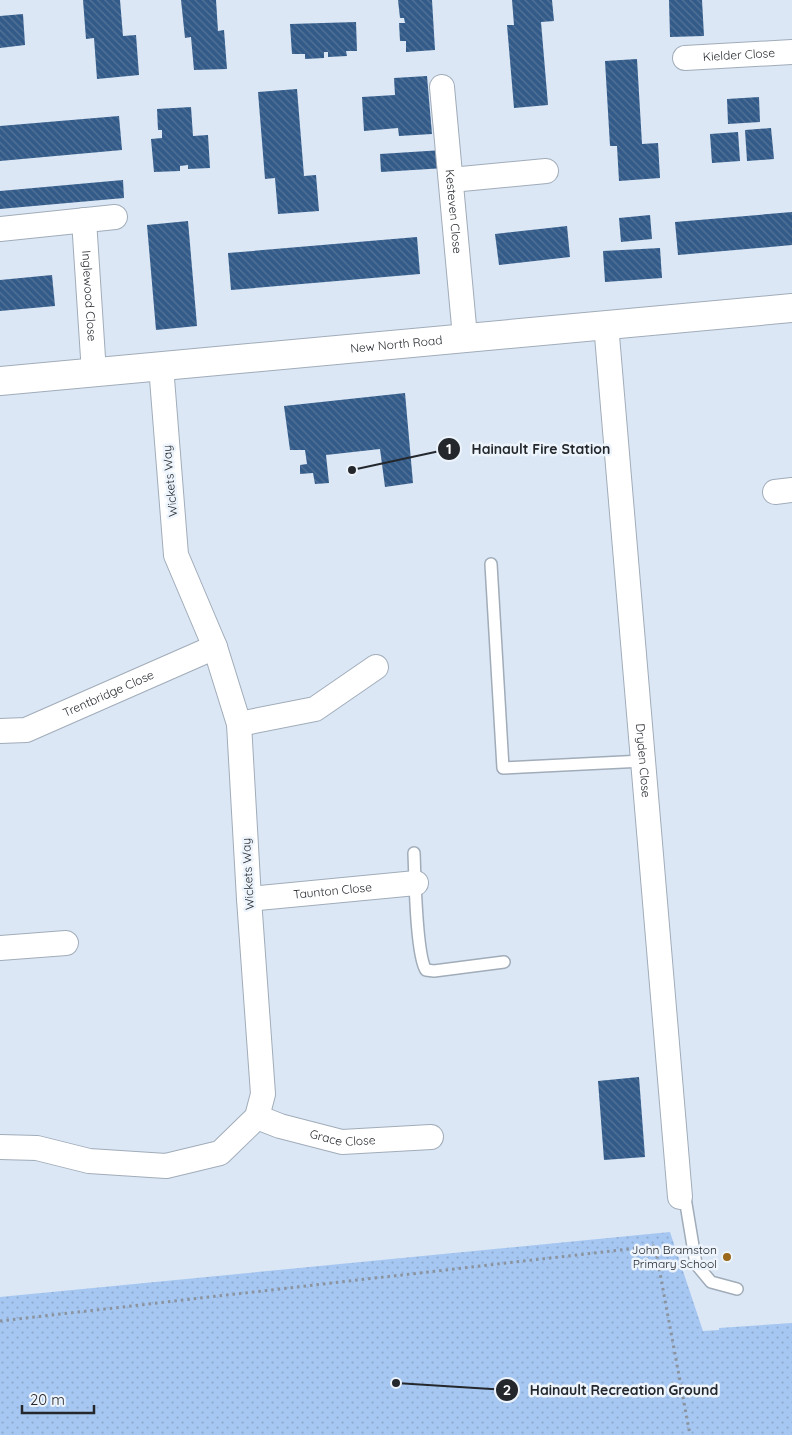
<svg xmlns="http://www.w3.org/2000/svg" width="792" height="1435" font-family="Quicksand,sans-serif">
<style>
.park{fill:url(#park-dots)}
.building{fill:url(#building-back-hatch)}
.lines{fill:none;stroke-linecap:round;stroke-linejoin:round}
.service-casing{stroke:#a1acb9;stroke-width:14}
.minor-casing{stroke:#a1acb9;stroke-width:26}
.tertiary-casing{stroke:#a1acb9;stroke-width:30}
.path{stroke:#8b939e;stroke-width:3;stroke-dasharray:2.5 4;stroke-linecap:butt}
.service{stroke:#fff;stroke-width:11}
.minor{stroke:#fff;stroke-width:24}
.tertiary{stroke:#fff;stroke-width:28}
.poi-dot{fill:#9a691c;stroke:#edf4fc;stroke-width:2}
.labels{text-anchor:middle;stroke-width:5;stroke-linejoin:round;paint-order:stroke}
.street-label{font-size:12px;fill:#24282d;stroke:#edf4fc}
.poi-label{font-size:12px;fill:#24282d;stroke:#edf4fc;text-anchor:end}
.leader{fill:none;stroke:#24282d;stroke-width:2}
.callout-dot{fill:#24282d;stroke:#edf4fc;stroke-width:2}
.mark-label{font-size:15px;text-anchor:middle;font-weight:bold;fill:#fff}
.callout-label{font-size:14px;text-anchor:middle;font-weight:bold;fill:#24282d;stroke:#edf4fc;stroke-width:5;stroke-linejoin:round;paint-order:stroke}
</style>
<defs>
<pattern id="park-dots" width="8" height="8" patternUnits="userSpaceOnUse" patternTransform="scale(1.25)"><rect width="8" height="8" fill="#a6c7f1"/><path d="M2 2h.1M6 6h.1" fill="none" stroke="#8fabcf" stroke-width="1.8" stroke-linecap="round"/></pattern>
<pattern id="building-back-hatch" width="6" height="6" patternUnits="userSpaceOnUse" patternTransform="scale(1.25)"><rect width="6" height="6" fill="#335b89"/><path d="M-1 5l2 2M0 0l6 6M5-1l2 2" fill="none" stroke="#567497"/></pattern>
</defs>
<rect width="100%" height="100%" fill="#dbe7f5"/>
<path class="park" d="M670,1232L703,1331L719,1330V1328L792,1323V1435H0V1297Z"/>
<g class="building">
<path d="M83,0H120L123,36L136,35L139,75L97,79L94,38L86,39Z"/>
<path d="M181,0H216L218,31L224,30L227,69L194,70L191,37L185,38Z"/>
<path d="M398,0H432L435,50L406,52V41H400L399,23H405L404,18H400Z"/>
<path d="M512,0H552L554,21L541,22L548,105L514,108L507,25H514Z"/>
<path d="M669,0H702L704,36L670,37Z"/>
<path d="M23,14L25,45L0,48V16Z"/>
<path d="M356,22L357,51H346L347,56L328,57V52H324V58L305,59V54H292L290,24Z"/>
<path d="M637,59L642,144L658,143L660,178L619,181L617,146H610L605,61Z"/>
<path d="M427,76L432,134L399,136L398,128L364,131L362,97L395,95L394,78Z"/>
<path d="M297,89L304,176L316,175L319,211L278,214L275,178L265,179L258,92Z"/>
<path d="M759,97L760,122L728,124L727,99Z"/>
<path d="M191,107L193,136L208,135L210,168L188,169V165L180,166V171L154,172L151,139L162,138V130H158L157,109Z"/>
<path d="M119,116L122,150L0,161V126Z"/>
<path d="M771,128L774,159L747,161L745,130Z"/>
<path d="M738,132L740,161L712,163L710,134Z"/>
<path d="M443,150L445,168L381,172L380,154Z"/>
<path d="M123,180L124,198L0,209V191Z"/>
<path d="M792,212V245L678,255L675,222Z"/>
<path d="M650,215L652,239L621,242L619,218Z"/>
<path d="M188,221L197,326L156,330L147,225Z"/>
<path d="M567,226L570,257L499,265L495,234Z"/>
<path d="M417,237L420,274L231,290L228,253Z"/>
<path d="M660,248L662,278L605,282L603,251Z"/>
<path d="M52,275L55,306L0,311V280Z"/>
<path d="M405,393L413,483L385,487L380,449L326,455L329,483L315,484L313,473L300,474V465L307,464L305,450H290L284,406Z"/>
<path d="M639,1077L645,1157L604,1160L598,1081Z"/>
</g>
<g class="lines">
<defs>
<g id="service">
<path d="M491,564L503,768L643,761"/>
<path d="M414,853C415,876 416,955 426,970L434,971L504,962"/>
<path d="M680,1197L685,1198L696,1264L711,1282L737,1289"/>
</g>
<g id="minor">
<path id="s1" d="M685,58L792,52"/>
<path id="s2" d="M442,87L465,337"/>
<path d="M451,180L546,171"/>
<path id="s3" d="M84,220L94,373"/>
<path d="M0,229L115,217"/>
<path id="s4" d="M606,324L680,1197"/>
<path d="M775,492L792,490"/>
<path d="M239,724L315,709L376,667"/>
<path id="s5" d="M0,731L26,730L215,647"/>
<path id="s6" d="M249,899L416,883"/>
<path d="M0,948L66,943"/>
<path id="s7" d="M257,1117L280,1126L342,1142L431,1137"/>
<path d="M0,1147L37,1148L89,1161L166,1166L220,1153L257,1117L263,1094L249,899L239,724L215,647L176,555L161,366"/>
</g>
<g id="tertiary">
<path id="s8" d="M0,381L792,308"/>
</g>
</defs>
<use href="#service" class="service-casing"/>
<use href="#minor" class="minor-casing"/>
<use href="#tertiary" class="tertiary-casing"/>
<path class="path" d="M0,1321L655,1246L690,1435"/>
<use href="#service" class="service"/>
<use href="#minor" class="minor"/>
<use href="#tertiary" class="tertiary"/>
</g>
<circle class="poi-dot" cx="727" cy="1257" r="5"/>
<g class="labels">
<g class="street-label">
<text dy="4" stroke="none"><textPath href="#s1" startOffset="54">Kielder Close</textPath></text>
<text dy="4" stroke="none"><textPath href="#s2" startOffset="125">Kesteven Close</textPath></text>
<text dy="4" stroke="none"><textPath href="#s3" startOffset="76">Inglewood Close</textPath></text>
<text dy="4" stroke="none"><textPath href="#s8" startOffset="398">New North Road</textPath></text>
<text transform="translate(170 481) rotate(-95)" y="4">Wickets Way</text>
<text dy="4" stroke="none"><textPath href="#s5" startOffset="116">Trentbridge Close</textPath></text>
<text dy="4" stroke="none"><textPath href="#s4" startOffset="438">Dryden Close</textPath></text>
<text transform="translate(248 874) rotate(-93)" y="4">Wickets Way</text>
<text dy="4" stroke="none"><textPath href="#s6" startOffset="84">Taunton Close</textPath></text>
<text dy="4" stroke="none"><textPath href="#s7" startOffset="89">Grace Close</textPath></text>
</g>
<g class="poi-label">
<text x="717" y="1254">John Bramston<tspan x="717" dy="14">Primary School</tspan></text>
</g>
</g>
<path class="leader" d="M352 470L449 449M396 1383L507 1390"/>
<g class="callout-dot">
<circle cx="352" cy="470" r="5"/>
<circle cx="396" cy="1383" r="5"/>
<circle cx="449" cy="449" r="12"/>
<circle cx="507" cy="1390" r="12"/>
</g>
<g class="mark-label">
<text x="449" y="454">1</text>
<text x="507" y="1395">2</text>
</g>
<g class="callout-label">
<text x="541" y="454">Hainault Fire Station</text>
<text x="624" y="1395">Hainault Recreation Ground</text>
</g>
<path d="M22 1405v8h72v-8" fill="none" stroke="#24282d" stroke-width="2.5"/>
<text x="30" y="1405" font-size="15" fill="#24282d" stroke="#edf4fc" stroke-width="4" paint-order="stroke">20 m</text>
</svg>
